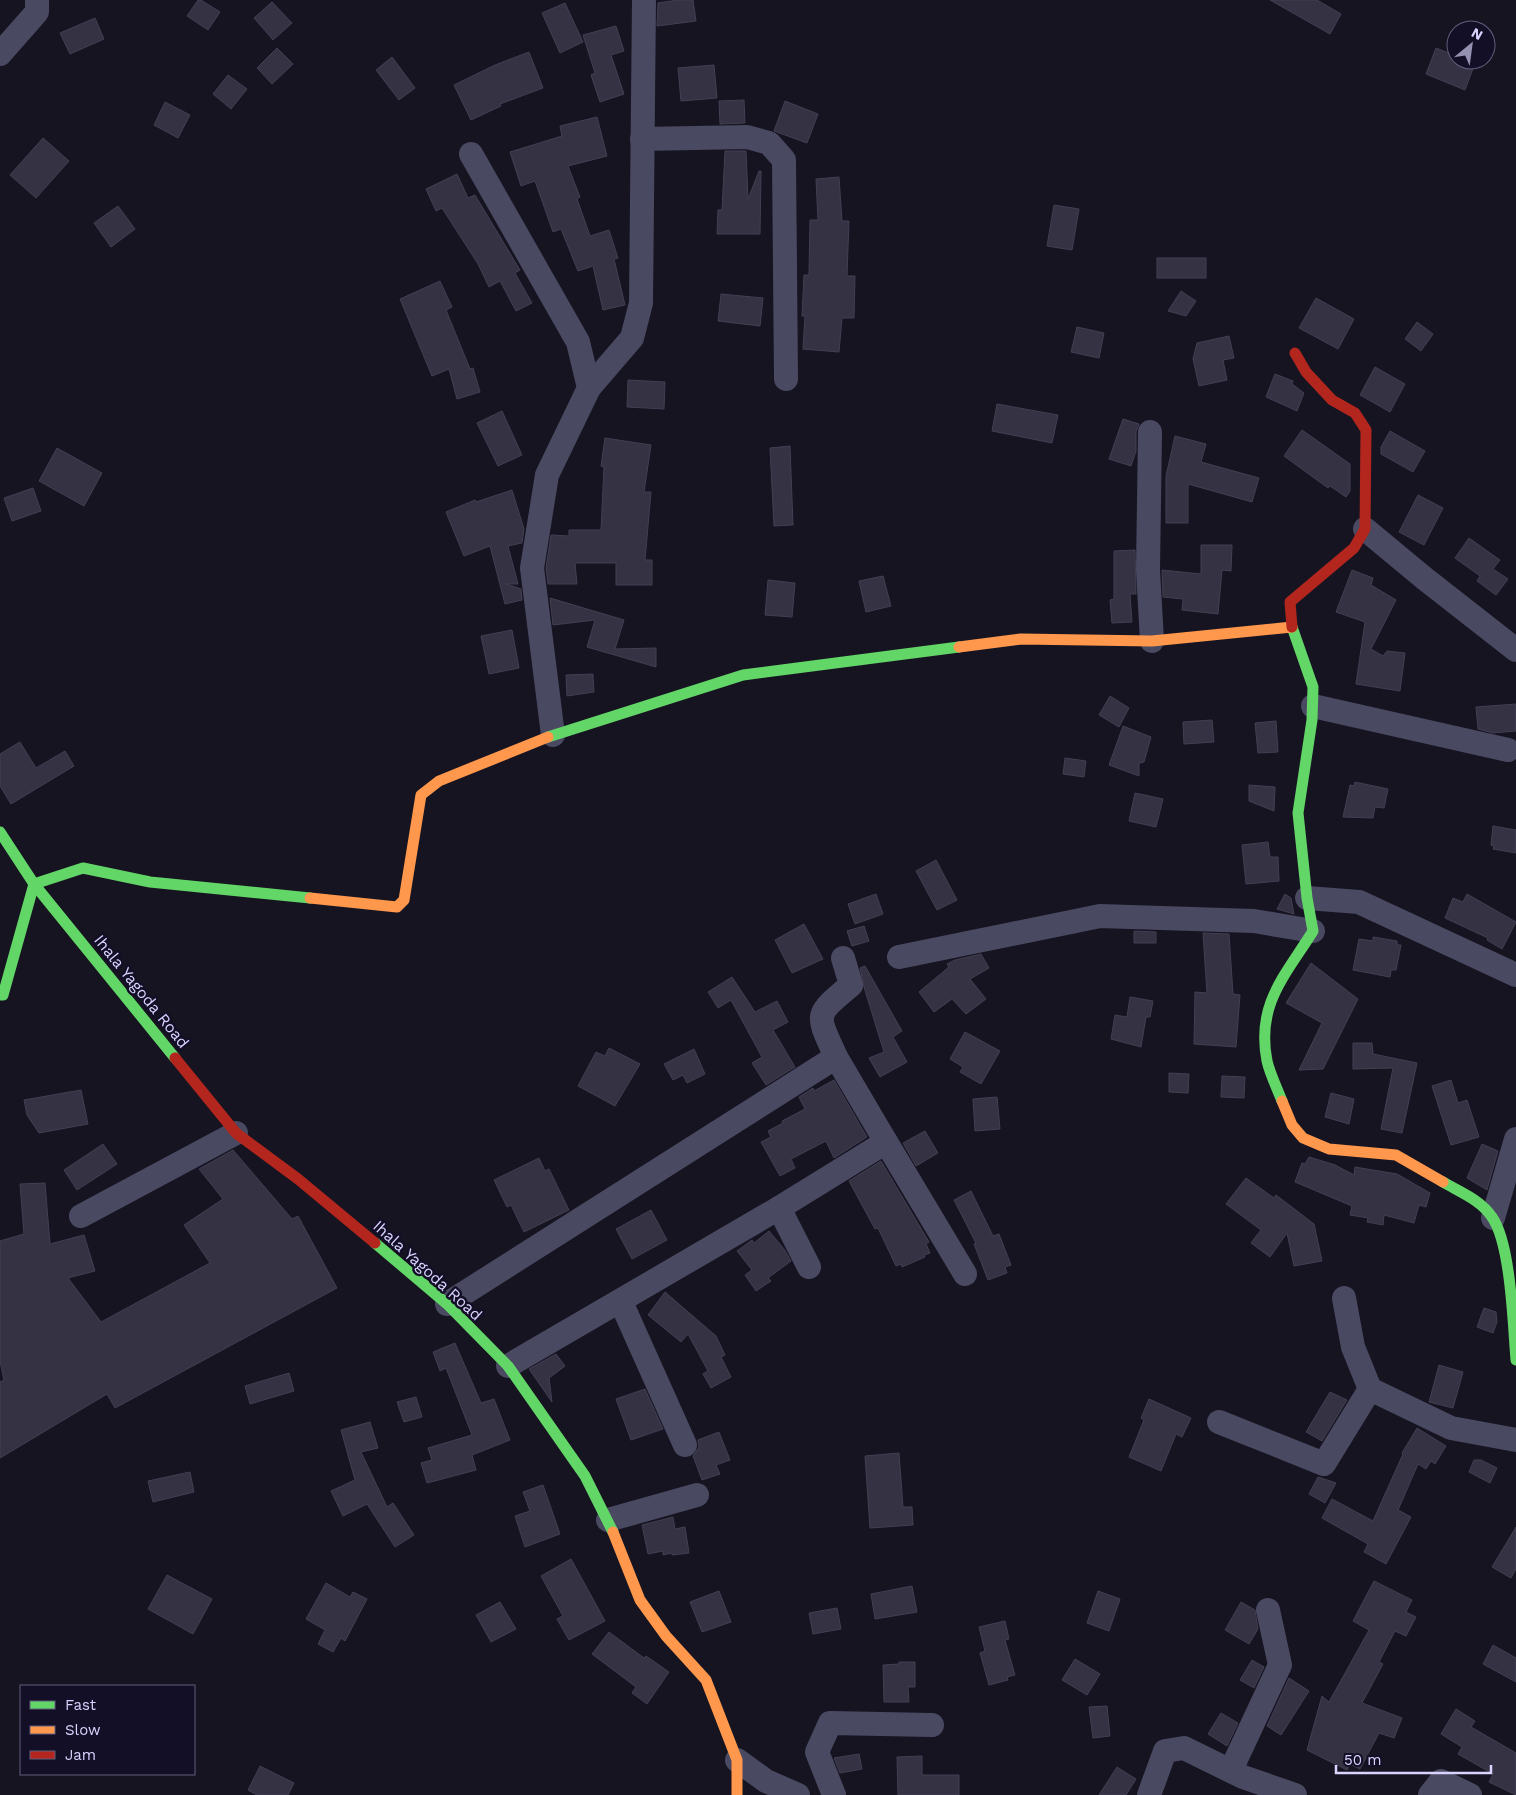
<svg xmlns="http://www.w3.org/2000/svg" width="1516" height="1795" font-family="'Work Sans',sans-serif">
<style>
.building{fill:#343243;stroke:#433f54}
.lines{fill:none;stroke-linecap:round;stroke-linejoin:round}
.street{stroke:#4a4962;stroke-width:24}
.fast{stroke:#63d668;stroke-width:11}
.slow{stroke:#ff974d;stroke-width:11}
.jam{stroke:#b3261e;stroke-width:11}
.labels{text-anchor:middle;stroke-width:5;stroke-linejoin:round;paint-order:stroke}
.street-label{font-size:16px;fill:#d9d4ff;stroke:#130f26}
</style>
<rect width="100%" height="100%" fill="#161421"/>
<g class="building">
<path d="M198,0H201L220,12L208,30L187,16Z"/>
<path d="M678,0H693L696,21L657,26L658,3Z"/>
<path d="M1270,0H1317L1341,14L1330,34Z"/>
<path d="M272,2L292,23L273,40L254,18Z"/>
<path d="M565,3L583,42L560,53L542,13Z"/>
<path d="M95,18L104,39L70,54L60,33Z"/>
<path d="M616,26L624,51L611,55L624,94L600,102L591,75L595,73L583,35Z"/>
<path d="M277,48L293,64L272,84L257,68Z"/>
<path d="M1436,48L1456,56V60H1466L1475,63L1465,90L1426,74Z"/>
<path d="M529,52L543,88L500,104L501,106L471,120L454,85L495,65Z"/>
<path d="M392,57L415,88L399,100L376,70Z"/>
<path d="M714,65L717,98L681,101L678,68Z"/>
<path d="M228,75L247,89L231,109L213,94Z"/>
<path d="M744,100L745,123L720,124L719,101Z"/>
<path d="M785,101L818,114L807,143L774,131Z"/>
<path d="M165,102L190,115L178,138L154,125Z"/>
<path d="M597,117L607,156L568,166L580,197L577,199L590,236L609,230L618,258L614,259L625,305L603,310L593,266L578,271L561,229L553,232L535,181L521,186L510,152L562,136L560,126Z"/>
<path d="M43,138L69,161L36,198L10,175Z"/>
<path d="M725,151H746L748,199L759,171H761L760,234H717L718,210H722Z"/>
<path d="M457,174L468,198L475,195L520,270L515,273L532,303L516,311L500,281L489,287L478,264L442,208L436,211L426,189Z"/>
<path d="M839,177L842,221H849L847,276H855L854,318H842L839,352L803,349L805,316H802L804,275H809L810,220H818L816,179Z"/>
<path d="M1054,205L1079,209L1072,250L1047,246Z"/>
<path d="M118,206L135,229L111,247L94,223Z"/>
<rect x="1157" y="258" width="49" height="20"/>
<path d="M440,281L452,307L446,310L470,369L473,368L480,392L457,399L449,369L432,376L400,299Z"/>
<path d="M1181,291L1196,301L1186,316L1168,311Z"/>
<path d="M721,294L763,298L760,326L718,321Z"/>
<path d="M1316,298L1354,319L1338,349L1299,328Z"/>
<path d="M1417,322L1433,334L1421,351L1405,339Z"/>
<path d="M1077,327L1104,333L1099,358L1071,352Z"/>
<path d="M1229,336L1234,358L1223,360L1227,380L1199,386L1193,359L1197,343Z"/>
<path d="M1375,367L1405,384L1390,412L1360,395Z"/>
<path d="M1275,374L1293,381L1292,384L1304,393L1297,411L1266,397Z"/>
<path d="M628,380L665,382L664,409L627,407Z"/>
<path d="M997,404L1058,415L1052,443L992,431Z"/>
<path d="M502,411L522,455L498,466L477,423Z"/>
<path d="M1123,419L1139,424L1136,432V451L1131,466L1109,459Z"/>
<path d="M1302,430L1350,464V491L1346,497L1330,486L1328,488L1284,456Z"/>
<path d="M1390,431L1425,451L1413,472L1381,454V447Z"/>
<path d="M1175,436L1206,444L1201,462L1259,478L1252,502L1188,484V523H1166V476Z"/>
<path d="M605,438L651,445L644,492H651L645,560H652V585H616V563H575L577,584H548L546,568L551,535L569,536V530H601L604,467L601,466Z"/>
<path d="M790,446L793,525L774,526L770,448Z"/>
<path d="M57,448L102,473L84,506L39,481Z"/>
<path d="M33,488L41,511L12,521L4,498Z"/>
<path d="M512,490L524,529L522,543L508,546L518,584H506L521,589L522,600L505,604L490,546L464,556L446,512L475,500L476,502Z"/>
<path d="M1418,495L1443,508L1424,545L1399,532Z"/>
<path d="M1469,538L1500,560L1493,569L1508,579L1496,595L1477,581L1480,576L1455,558Z"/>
<path d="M1201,545H1232L1231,571L1222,570L1218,614L1182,610L1183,599L1163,597L1162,570L1201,574Z"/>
<path d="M1135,550L1136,594H1130L1132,622L1112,623L1110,600L1114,599V551Z"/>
<path d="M1352,570L1373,578L1371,585L1396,600L1371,649L1383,656L1387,651L1405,653L1400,691L1356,684L1365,622L1336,612Z"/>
<path d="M883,576L891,606L866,612L859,581Z"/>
<path d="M768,580L795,583L792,617L765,615Z"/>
<path d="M550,598L624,620L615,649L656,648V667L587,647L595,620L553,625Z"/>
<path d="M512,630L519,668L489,674L481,636Z"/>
<path d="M593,674L594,692L567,696L566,675Z"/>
<path d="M1110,696L1129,708L1119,727L1099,715Z"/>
<path d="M1516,704V731L1493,733L1478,729L1476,707Z"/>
<path d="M1212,720L1214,742L1184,744L1183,722Z"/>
<path d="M1276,721L1278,752L1258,753L1255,723Z"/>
<path d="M1123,726L1151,737L1144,762L1139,763V776L1109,765Z"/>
<path d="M20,742L36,768L65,751L74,766L11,804L0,786V754Z"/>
<path d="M1065,758L1086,761L1084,777L1063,774Z"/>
<path d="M1355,782L1388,789L1384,808L1375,807L1373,818L1343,817L1350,785L1354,786Z"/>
<path d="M1249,785L1275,787L1274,811L1249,801Z"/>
<path d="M1135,793L1163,799L1156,827L1129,821Z"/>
<path d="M1493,826L1516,830V853L1493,849L1494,846L1491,845Z"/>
<path d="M1268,842L1270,857H1278L1279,881L1246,884L1242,845Z"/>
<path d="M936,860L957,900L937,910L916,871Z"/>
<path d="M876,894L883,914L855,924L848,904Z"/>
<path d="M1285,894L1291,898L1294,914L1277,909Z"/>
<path d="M1467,894L1516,922L1502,949L1487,940L1488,938L1445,918L1453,898L1463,902Z"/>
<path d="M804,924L823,959L792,973L775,940Z"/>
<path d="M864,926L869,941L852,946L847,931Z"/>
<path d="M1134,931L1156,932V943H1134Z"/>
<path d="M1203,933L1229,934L1233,994L1240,995L1236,1047L1194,1044L1195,992L1207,993Z"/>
<path d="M1373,937L1397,941V945H1401L1396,970H1391L1390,977L1353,970L1359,939L1373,941Z"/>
<path d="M981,954L989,968L970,979L986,999L966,1014L952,999L934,1012L919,992L949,967L947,964L955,960Z"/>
<path d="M1311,963L1358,999L1323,1069L1299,1070L1322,1023L1286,1003Z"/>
<path d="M865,966L902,1031L893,1037L907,1062L880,1077L869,1058L884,1052L864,987L860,968Z"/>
<path d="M732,977L755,1012L777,1001L788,1022L773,1030L795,1067L766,1085L752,1063L762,1057L731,1000L718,1008L708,992Z"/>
<path d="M1130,997L1153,1001L1150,1017H1146L1141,1047L1111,1039L1115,1015L1127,1017Z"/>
<path d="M965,1032L1000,1051L981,1084L960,1072L963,1067L950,1059Z"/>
<path d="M1353,1043H1372L1373,1054L1417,1063L1402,1133L1381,1129L1393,1068L1353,1069Z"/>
<path d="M609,1048L640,1064L615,1106L578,1086L596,1052L605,1056Z"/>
<path d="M694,1049L705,1074L687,1083L683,1075L673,1080L664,1064Z"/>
<path d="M1169,1073L1189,1074L1188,1093L1169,1092Z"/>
<path d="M1222,1076L1245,1077L1244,1098L1221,1097Z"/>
<path d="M834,1080L867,1137L834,1158L826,1141L791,1159L795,1168L780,1176L761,1142L771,1137L768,1131L783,1123L782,1121L805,1109L799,1097L813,1088L814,1091Z"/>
<path d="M1451,1080L1458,1103L1467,1100L1479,1137L1451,1145L1432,1086Z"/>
<path d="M81,1090L88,1124L39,1133L27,1115L24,1100Z"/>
<path d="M1331,1093L1354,1099L1349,1124L1325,1117Z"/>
<path d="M997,1097L1000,1129L975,1131L973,1099Z"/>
<path d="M925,1131L938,1153L916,1166L903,1143Z"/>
<path d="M103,1144L117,1164L77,1190L64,1170Z"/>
<path d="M1482,1144L1498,1151L1487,1190L1467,1178Z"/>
<path d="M233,1150L292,1219L298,1216L337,1288L115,1408L107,1394L0,1458V1382L4,1380L0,1361V1241L24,1234L20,1184L45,1183L50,1244L84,1235L95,1271L68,1278L101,1322L210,1263L184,1225L223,1199L199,1169Z"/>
<path d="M1309,1157L1335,1165L1354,1175L1355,1167L1397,1174L1430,1193L1426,1207L1419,1205L1414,1223L1384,1215L1383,1225L1367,1222L1368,1218L1350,1215L1352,1206L1295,1182L1302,1163L1305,1164Z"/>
<path d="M539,1158L545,1171L549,1169L569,1210L524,1232L511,1205L507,1207L494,1180Z"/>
<path d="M881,1161L929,1242L926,1244L930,1253L924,1255L925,1257L902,1267L901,1264L896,1266L878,1228L875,1229L849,1181Z"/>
<path d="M1246,1178L1274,1198L1276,1195L1314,1224L1322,1261L1294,1266L1287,1233L1270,1257L1251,1243L1261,1230L1226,1204Z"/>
<path d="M971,1191L993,1236L999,1234L1011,1265L1005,1267L1007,1273L988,1280L974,1244L976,1243L954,1200Z"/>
<path d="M651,1210L667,1240L632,1259L616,1229Z"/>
<path d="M769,1231L784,1249L791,1261L768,1278L771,1281L756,1291L745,1275L752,1270L737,1251L752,1240L754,1243Z"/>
<path d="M665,1292L716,1336L725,1355L721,1357L731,1377L711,1388L703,1374L708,1371L688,1334L681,1342L648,1315Z"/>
<path d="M1484,1308L1496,1312L1497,1322L1493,1333L1477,1327Z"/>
<path d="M455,1343L481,1403L494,1399L510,1440L472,1455L476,1470L427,1483L421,1463L432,1460L428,1448L472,1435L446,1368L440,1371L433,1352Z"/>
<path d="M556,1354L565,1366L549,1378L552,1402L529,1369Z"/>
<path d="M1439,1365L1463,1372L1453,1408L1429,1402Z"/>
<path d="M289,1373L294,1391L250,1404L245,1386Z"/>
<path d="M645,1389L663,1429L631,1440L616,1399Z"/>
<path d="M1330,1392L1347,1400L1322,1441L1306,1432Z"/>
<path d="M416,1397L422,1417L404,1422L397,1402Z"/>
<path d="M1149,1399L1191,1418L1182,1437L1176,1434L1161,1471L1129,1457L1144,1420L1141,1418Z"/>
<path d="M370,1422L378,1448L361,1452L387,1507L393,1503L414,1535L395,1547L367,1504L343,1516L331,1491L355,1480L341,1430Z"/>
<path d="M1417,1428L1446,1446L1435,1464L1431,1461L1426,1469L1418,1464L1398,1510L1411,1517L1386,1564L1364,1552L1368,1544L1322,1518L1332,1499L1373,1521L1403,1454L1402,1453Z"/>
<path d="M719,1432L730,1460L716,1465L720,1474L702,1480L693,1456L699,1447L698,1440Z"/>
<path d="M899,1453L903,1507H912L913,1525L870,1528L865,1456Z"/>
<path d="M1474,1460H1481L1497,1468L1490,1483L1469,1472Z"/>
<path d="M190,1472L194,1492L153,1502L148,1481Z"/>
<path d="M1318,1477L1336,1483L1325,1503L1309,1494Z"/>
<path d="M543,1485L560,1534L525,1547L515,1516L530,1511L523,1492Z"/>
<path d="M673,1517L675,1529L685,1527L689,1553L672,1555V1553L663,1555V1551L648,1554L642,1525Z"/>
<path d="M1516,1527V1569L1511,1578L1492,1567Z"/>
<path d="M571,1559L605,1621L569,1640L557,1619L563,1616L541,1576Z"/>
<path d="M167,1575L212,1599L193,1634L148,1609Z"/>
<path d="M1374,1581L1412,1600L1406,1612L1416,1617L1406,1636L1395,1631L1379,1662L1383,1664L1362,1703L1402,1718L1394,1738L1379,1733L1360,1769L1350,1764L1347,1770L1307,1750L1322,1696L1329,1702L1369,1630L1353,1621Z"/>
<path d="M326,1583L350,1597L353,1592L367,1599L345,1641L341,1638L333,1652L318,1644L325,1630L306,1619Z"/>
<path d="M912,1586L917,1612L875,1619L871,1594Z"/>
<path d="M719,1591L731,1622L702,1632L690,1602Z"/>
<path d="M1098,1591L1120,1599L1109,1631L1087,1623Z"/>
<path d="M500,1602L516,1629L491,1642L476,1615Z"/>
<path d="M1241,1602L1255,1610L1258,1629L1249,1644L1225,1630Z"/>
<path d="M837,1608L841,1629L813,1634L809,1613Z"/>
<path d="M1005,1621L1009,1639L1005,1640L1015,1675L1007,1677L1008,1680L989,1685L980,1653L985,1651L979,1627Z"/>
<path d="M609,1632L644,1658L646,1656L669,1672L647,1704L632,1693L636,1687L592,1654Z"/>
<path d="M1493,1645L1516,1658V1682L1483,1664Z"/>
<path d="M1075,1659L1100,1674L1087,1695L1062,1680Z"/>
<path d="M1252,1660L1264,1667L1254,1688L1240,1680Z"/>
<path d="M899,1662H915V1687H908L909,1702H884L883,1665L899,1664Z"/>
<path d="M1289,1678L1309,1691L1281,1735L1267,1726Z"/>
<path d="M1107,1706L1110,1736L1093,1738L1089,1707Z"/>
<path d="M1456,1709L1475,1721L1471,1727L1516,1753V1795L1489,1782L1493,1774L1458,1754L1462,1747L1441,1734Z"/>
<path d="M1221,1713L1238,1723L1227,1746L1208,1734Z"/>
<path d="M859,1754L862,1769L840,1773L834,1758Z"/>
<path d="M922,1756V1775H959V1795H898L897,1757Z"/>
<path d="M260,1766L294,1783L288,1795H257L248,1790Z"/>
<path d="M1117,1767L1136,1779L1126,1795H1099Z"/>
</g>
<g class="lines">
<g class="street">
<path d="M0,54L37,12V0"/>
<path d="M642,139L747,137L769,143L784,160L786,379"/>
<path d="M471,154L578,342L589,388L547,475L532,568L553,735"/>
<path d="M589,388L632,338L641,303L644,0"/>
<path d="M1150,432L1148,570L1152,641"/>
<path d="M1365,529L1424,578L1516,650"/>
<path d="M1313,706L1508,750"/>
<path d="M1307,898L1359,902L1516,975"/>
<path d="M899,957L1100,916L1254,921L1313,931"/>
<path d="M836,1057C816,1013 814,1016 851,985L843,958"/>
<path d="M886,1142L965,1274"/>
<path d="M779,1208L809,1267"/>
<path d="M81,1216L236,1133"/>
<path d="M1493,1218L1516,1139"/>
<path d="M1344,1298L1353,1347L1370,1389L1451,1428L1516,1440"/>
<path d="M621,1302L685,1445"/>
<path d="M447,1304L836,1057L886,1142L779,1208L508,1366"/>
<path d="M1219,1422L1324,1464L1370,1389"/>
<path d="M608,1520L697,1495"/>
<path d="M737,1760L766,1781L798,1795"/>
<path d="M1231,1770L1280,1665L1268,1610"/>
<path d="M834,1795L817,1752L830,1723L932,1725"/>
<path d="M1149,1795L1165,1751L1184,1748L1243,1777L1295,1795"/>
<path d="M1430,1795L1441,1781L1470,1795"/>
</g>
<g class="fast">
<path d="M548,737L743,675L959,647"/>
<path d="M0,832L34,884L175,1058"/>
<path d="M0,995H3L34,884L83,868L150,882L310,898"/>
<path d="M1282,1101C1277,1088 1270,1074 1267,1061C1256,1004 1285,976 1313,931L1307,898L1298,813L1312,720L1313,687L1292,627"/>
<path d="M1443,1182C1460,1192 1481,1200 1492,1217C1511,1244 1513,1325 1516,1360"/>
<path d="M375,1243L447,1304L508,1366L585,1476L613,1532"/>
</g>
<g class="slow">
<path d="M959,647L1021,639L1152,641L1292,627"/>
<path d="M310,898L397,907L404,900L421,795L439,781L548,737"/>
<path d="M1282,1101L1292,1125L1303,1138L1329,1149L1396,1155L1443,1182"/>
<path d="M613,1532L640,1600L666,1636L706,1680L737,1760V1795"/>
</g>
<g class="jam">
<path d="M1292,627L1290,602L1354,548L1365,529L1366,430L1355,413L1332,400L1306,372L1295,353"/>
<path d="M175,1058L236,1133L298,1179L375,1243"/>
</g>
</g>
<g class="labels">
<g class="street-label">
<text transform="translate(142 991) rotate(51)" y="6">Ihala Yagoda Road</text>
<text transform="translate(428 1270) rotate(42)" y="6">Ihala Yagoda Road</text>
</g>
</g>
<rect x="20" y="1685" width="175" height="90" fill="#130f26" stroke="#625e7d"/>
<rect x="30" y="1701" width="25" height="8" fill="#63d668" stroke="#625e7d"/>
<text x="65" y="1710" font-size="15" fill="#d9d4ff">Fast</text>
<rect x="30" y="1726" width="25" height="8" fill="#ff974d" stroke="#625e7d"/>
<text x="65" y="1735" font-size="15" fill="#d9d4ff">Slow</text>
<rect x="30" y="1751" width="25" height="8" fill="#b3261e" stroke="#625e7d"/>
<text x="65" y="1760" font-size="15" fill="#d9d4ff">Jam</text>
<g transform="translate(1471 45) rotate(29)"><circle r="24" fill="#130f26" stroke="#625e7d"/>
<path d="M0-4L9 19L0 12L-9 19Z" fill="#9591b1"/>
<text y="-8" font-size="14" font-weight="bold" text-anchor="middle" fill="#d9d4ff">N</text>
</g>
<path d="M1336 1765v8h155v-8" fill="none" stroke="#d9d4ff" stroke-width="2.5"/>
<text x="1344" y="1765" font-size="15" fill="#d9d4ff" stroke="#130f26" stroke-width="4" paint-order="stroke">50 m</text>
</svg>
